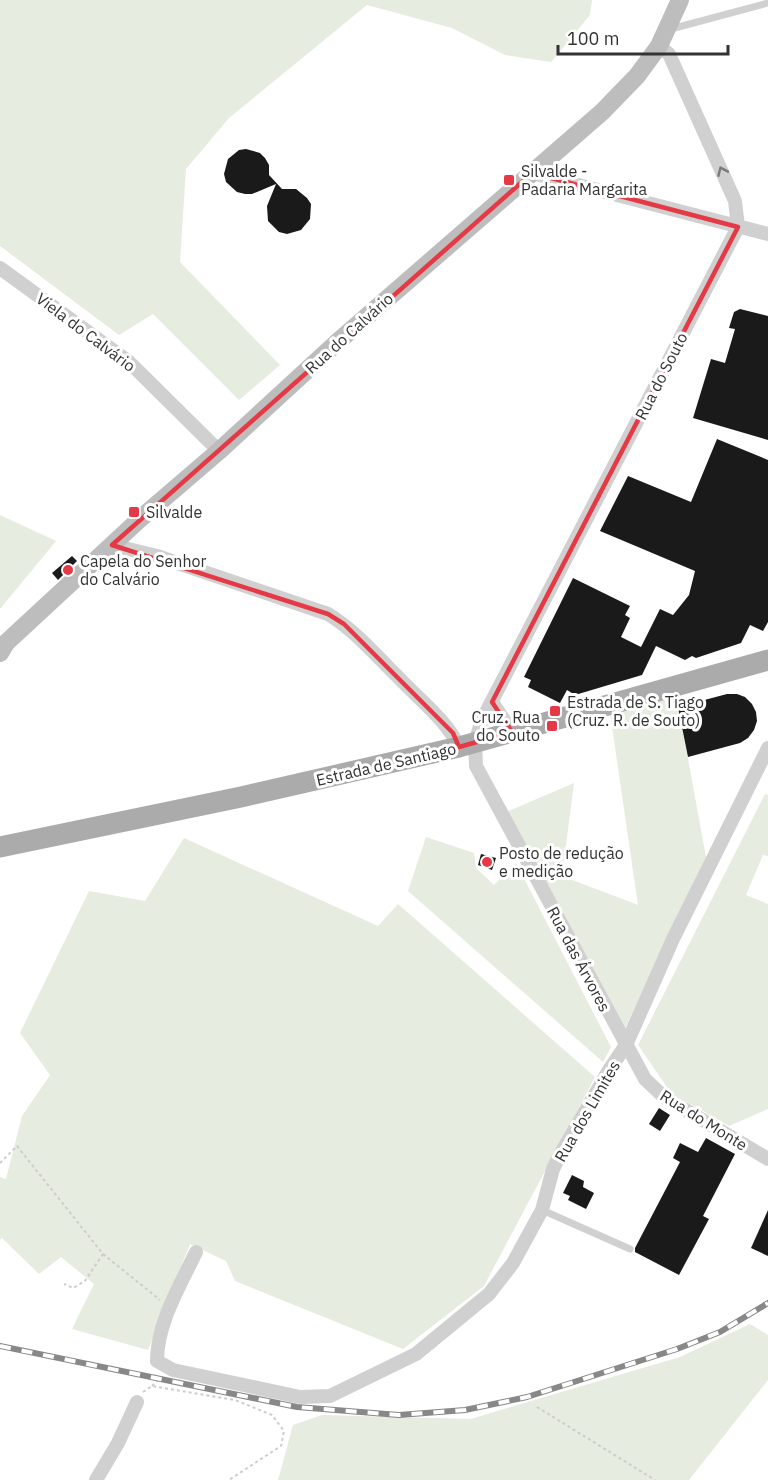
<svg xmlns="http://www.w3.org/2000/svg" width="768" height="1480" font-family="'IBM Plex Sans',sans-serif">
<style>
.green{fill:#e6ecdf}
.building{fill:#1a1a1a}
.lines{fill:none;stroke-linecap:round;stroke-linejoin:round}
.path{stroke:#cdcdcd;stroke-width:2;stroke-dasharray:3 3;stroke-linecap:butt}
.lane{stroke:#d0d0d0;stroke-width:7}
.street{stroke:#d0d0d0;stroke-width:14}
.secondary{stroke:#bdbdbd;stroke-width:18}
.primary{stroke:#ababab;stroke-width:21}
.rail-casing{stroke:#888;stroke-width:6}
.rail{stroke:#fff;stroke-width:4;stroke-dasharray:11;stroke-linecap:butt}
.oneway{stroke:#7a7a7a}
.marked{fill:none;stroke:#e63946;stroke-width:4.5;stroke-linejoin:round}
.poi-dot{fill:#e63946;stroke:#fff;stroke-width:2}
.labels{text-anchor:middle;stroke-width:6;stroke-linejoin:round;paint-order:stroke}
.poi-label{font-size:16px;fill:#333;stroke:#fff;text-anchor:start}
.street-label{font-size:16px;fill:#333;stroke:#fff}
</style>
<rect width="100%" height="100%" fill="#fff"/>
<g class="green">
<path d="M0,0H592L590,15L551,62L505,55L452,28L367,5L229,118L186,169L180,262L280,365L239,400L153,314L119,335L0,246Z"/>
<path d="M0,515L56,541L0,609Z"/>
<path d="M676,693L706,857L624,1031L506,812L574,783L562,876L638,905L610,713Z"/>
<path d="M765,794L768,795V856L763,855L746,895L768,904V1109L729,1126L671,1093L638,1045Z"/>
<path d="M426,837L474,853L476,868L494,885L516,863L611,1047L603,1062L408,891Z"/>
<path d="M184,838L378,926L398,904L595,1077L484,1286L403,1349L235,1281L226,1261L190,1244L148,1350L72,1329L94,1284L61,1257L39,1274L2,1238L0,1240V1177L6,1179L22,1116L50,1075L20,1033L89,891L145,901Z"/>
<path d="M750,1324L768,1335V1380L689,1480H278L293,1425L322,1415L470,1419L680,1357Z"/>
</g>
<g class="building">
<path d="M246,149L260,153L265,158L269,165V175L282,189H296L307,198L311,204L310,219L301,230L287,234L279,232L268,221L267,206L276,184L252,194H245L237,192L226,182L224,174L228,159L239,150Z"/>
<path d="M740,309L768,316V440L693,418L711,359L725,363L735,329L729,328L734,312Z"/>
<path d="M717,439L768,460V622L763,631L750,625L741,643L696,658L692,656L685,660L656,646L642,675L575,695L567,690L560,703L528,687L531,680L524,677L573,578L630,606L625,615L630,618L621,637L641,647L660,609L673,615L689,595L695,571L600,531L628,476L691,502Z"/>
<path d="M72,556L77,561L58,580L52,573Z"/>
<path d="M727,694H737L745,697L752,704L756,712L757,721L754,730L748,738L740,743L688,757L678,707Z"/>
<path d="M481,854L496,858L492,870L478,865Z"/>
<path d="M659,1108L670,1115L660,1131L649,1124Z"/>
<path d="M706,1138L735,1154L703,1216L709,1219L679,1275L635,1252V1248L680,1162L673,1158L680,1143L698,1152Z"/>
<path d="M572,1175L584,1181L583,1187L594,1193L586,1209L568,1200L570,1196L563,1193Z"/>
<path d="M768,1210V1256L751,1248Z"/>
</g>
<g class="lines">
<g class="path">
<path d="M0,1163L17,1146L103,1254L85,1281L73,1288L64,1284"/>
<path d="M103,1254L160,1300"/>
<path d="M152,1386L161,1377"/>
<path d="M143,1392L152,1386L235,1400L272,1415L284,1431L281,1446L229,1480"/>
<path d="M537,1407L655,1480"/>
</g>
<g class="lane">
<path d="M671,29L768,3"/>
<path d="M542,1210L630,1249"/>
</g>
<g class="street">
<path d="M659,46L669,54L735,201L738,227L482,720L475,742L476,766L645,1079L664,1097L768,1159"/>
<path d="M532,173L768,234"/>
<path d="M0,268L129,362L219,451"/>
<path d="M112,545L157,556L328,614C356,631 377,657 401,680C421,701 447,721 459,747"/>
<path d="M492,702L512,732"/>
<path d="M196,1252C180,1286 157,1323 157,1361L173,1370L300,1397L330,1396L416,1354L489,1294L513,1263L542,1210L553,1169L561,1153L609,1070L626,1045L673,939L768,748"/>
<path d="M96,1480L118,1443L137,1402"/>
</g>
<path class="secondary" d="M0,653L6,643L141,518L219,451L342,338L602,112L637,76L659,46L680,0"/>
<path class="primary" d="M0,847L241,797L459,747L768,660"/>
<defs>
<path id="rail" d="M0,1346L297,1407L399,1415L465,1410L527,1397L677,1349L720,1332L768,1303"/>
</defs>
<use href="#rail" class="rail-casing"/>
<use href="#rail" class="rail"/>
</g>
<defs><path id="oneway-chevron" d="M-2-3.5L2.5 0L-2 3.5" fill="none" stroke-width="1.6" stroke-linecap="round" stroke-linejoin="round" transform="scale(1.5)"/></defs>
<use class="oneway" href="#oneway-chevron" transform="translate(722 171) rotate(-114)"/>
<path class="marked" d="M532,173L738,227L492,702L512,732L459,747L453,733L344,624L328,614L112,545Z"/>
<g class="poi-dot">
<rect x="503" y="174" width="12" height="12" rx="3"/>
<rect x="128" y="506" width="12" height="12" rx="3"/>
<circle cx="68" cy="570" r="6"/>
<rect x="549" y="705" width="12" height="12" rx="3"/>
<rect x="546" y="720" width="12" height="12" rx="3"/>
<circle cx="487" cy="862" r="6"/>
</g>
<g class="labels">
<g class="poi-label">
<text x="521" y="177">Silvalde -<tspan x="521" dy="18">Padaria Margarita</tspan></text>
<text x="146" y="518">Silvalde</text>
<text x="80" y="567">Capela do Senhor<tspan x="80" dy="18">do Calvário</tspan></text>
<text x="567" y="708">Estrada de S. Tiago<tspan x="567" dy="18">(Cruz. R. de Souto)</tspan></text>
<text x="540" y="723" text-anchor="end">Cruz. Rua<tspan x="540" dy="18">do Souto</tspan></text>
<text x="499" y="859">Posto de redução<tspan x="499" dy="18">e medição</tspan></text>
</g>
<g class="street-label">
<text transform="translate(86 332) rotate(37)" y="6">Viela do Calvário</text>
<text transform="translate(349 333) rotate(-42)" y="6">Rua do Calvário</text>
<text transform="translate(661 376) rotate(-63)" y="6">Rua do Souto</text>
<text transform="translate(386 764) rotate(-13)" y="6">Estrada de Santiago</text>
<text transform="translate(579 959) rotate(62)" y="6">Rua das Árvores</text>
<text transform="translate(587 1111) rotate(-60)" y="6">Rua dos Limites</text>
<text transform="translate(704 1120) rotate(32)" y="6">Rua do Monte</text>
</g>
</g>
<path d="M558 45v9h170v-9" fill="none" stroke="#333333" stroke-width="3"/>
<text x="567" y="45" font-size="18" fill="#333333" stroke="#ffffff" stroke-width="4.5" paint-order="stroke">100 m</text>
</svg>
